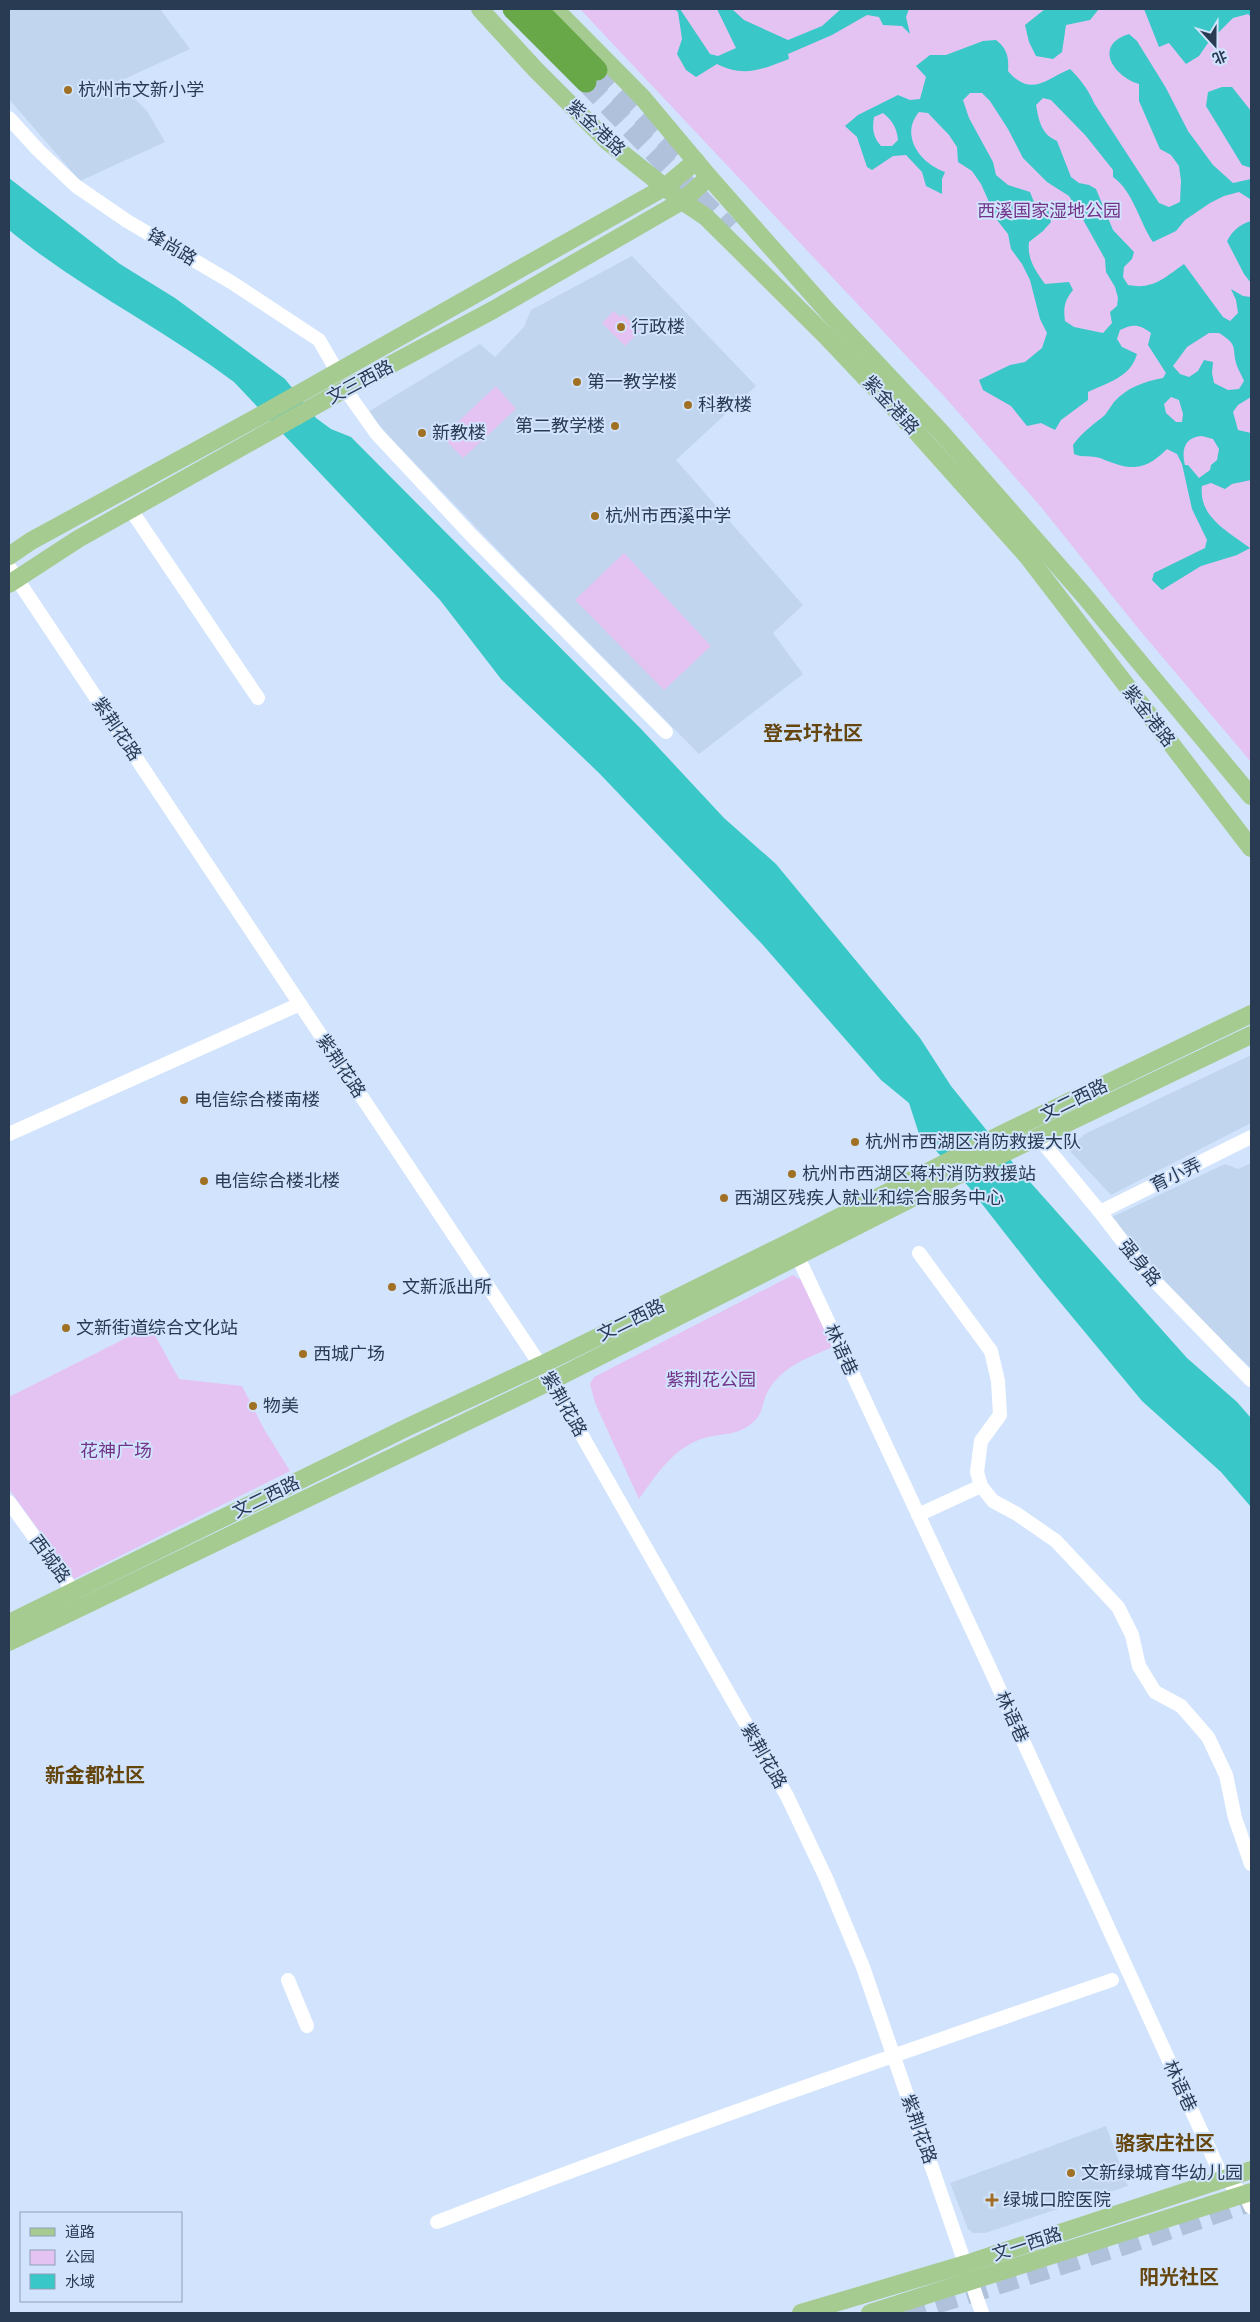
<svg xmlns="http://www.w3.org/2000/svg" width="1260" height="2322" font-family="Signika,'Noto Sans SC',sans-serif">
<style>
.built{fill:#c1d5ef}
.green{fill:#e4c2f2}
.water{fill:#3ac7c8;fill-rule:evenodd}
.lines{fill:none;stroke-linecap:round;stroke-linejoin:round}
.highway-tunnel{stroke:#b0c2db;stroke-width:21;stroke-dasharray:21 11;stroke-linecap:butt}
.minor{stroke:#fff;stroke-width:14}
.major{stroke:#a5cb91;stroke-width:18}
.highway{stroke:#69a848;stroke-width:21}
.poi-dot{fill:#a07124;stroke:#d2e4fd;stroke-width:2}
.labels{text-anchor:middle;stroke-width:4;stroke-linejoin:round;paint-order:stroke}
.poi-label{font-size:18px;fill:#293b53;stroke:#d2e4fd;text-anchor:start}
.street-label{font-size:18px;fill:#293b53;stroke:#d2e4fd}
.park-label{font-size:18px;fill:#723389;stroke:#d2e4fd}
.quarter-label{font-size:20px;font-weight:bold;fill:#65460f;stroke:#d2e4fd}
</style>
<rect width="100%" height="100%" fill="#d2e4fd"/>
<g class="built">
<path d="M9,9H160L190,49L118,82L147,111L165,142L80,181L9,99Z"/>
<path d="M632,256L756,386L676,460L803,605L773,633L803,674L699,754L518,571L388,435L368,412L480,344L495,357L524,327L531,310Z"/>
<path d="M1251,1055V1123L1111,1195L1068,1149L1085,1134Z"/>
<path d="M1251,1163V1368L1199,1321L1147,1263L1112,1217L1225,1164L1238,1169Z"/>
<path d="M1106,2126L1128,2186L985,2233H973L968,2229L950,2183Z"/>
</g>
<g class="green">
<path d="M580,9H1251V762L1137,627L1041,507L943,395Z"/>
<path d="M614,311L620,317L623,314L640,331L625,346L602,323Z"/>
<path d="M496,386L516,409L463,458L442,437Z"/>
<path d="M624,553L711,646L664,690L575,600Z"/>
<path d="M793,1275L801,1280L833,1347C809,1357 781,1367 768,1391C761,1403 765,1413 751,1424C737,1436 721,1433 704,1438C673,1448 657,1474 639,1499L595,1403L590,1384L594,1377Z"/>
<path d="M150,1326L179,1379L242,1386L264,1429L290,1471L74,1579L9,1489V1397Z"/>
</g>
<g class="water">
<path d="M674,9H680L710,54L718,56L736,48L717,9H732L744,20L788,40L822,26L841,9H909L906,17L910,34L902,26L883,25L879,17L867,15L832,35L788,54L789,59C763,69 744,78 717,64L696,77L686,70L677,54L682,39L678,12Z"/>
<path d="M1045,9H1099L1090,20L1066,25L1062,52L1053,59L1036,56L1029,42L1025,25Z"/>
<path d="M1144,9H1251V17L1248,14L1233,18L1208,43L1199,56L1186,64L1169,43L1159,47Z"/>
<path d="M1129,34L1137,41L1166,88L1188,131L1213,165L1233,183L1251,179L1250,199L1239,192L1224,196L1210,203L1185,220L1176,231L1153,242C1139,222 1134,192 1113,177V170L1086,136L1051,100L1043,98L1036,105C1039,121 1041,134 1057,141L1071,177L1079,183L1089,185L1096,189L1113,230L1134,252L1132,259L1124,267L1123,277L1128,285C1153,290 1164,278 1184,264L1223,317L1230,321L1238,313L1236,300L1231,289L1243,296L1251,297V397L1238,405L1233,412L1238,430L1251,433V480L1232,484L1225,489L1211,483L1202,486C1198,517 1229,532 1250,548L1237,555L1201,566L1162,590L1152,580L1154,573L1205,548L1207,540L1192,509L1182,464L1177,454L1167,449C1143,473 1129,470 1100,458C1091,455 1083,458 1074,454L1073,445C1082,432 1093,425 1105,415C1108,411 1111,406 1114,402C1128,387 1143,382 1163,378L1166,373L1148,345L1151,333C1139,324 1133,324 1120,330L1117,339L1122,347L1137,354C1131,377 1107,383 1088,392V400L1061,420L1055,430L1041,423L1027,426L1011,406L983,390L979,380L1010,365L1025,362L1042,348L1047,333L1040,319L1030,280L1022,264L1011,249L1008,234L997,220L981,184L972,171L958,162L957,147L949,135L928,113L919,112C899,136 921,164 945,172L942,179V194L926,186L922,172L906,155L893,156L872,170L867,167L857,137L845,126L858,115L898,95L910,100L920,99L926,77L916,66L930,55H946L983,41L996,40C1007,49 1009,56 1008,71C1031,98 1046,79 1070,69C1081,80 1088,89 1094,103L1159,203L1169,207L1180,202L1181,181L1179,166L1171,155L1160,149L1139,101V84C1113,76 1093,45 1129,34ZM970,93H982L990,101L1008,129L1023,158L1047,182L1069,196L1076,207L1105,259L1106,272L1115,287L1118,298L1117,306L1110,312L1112,323L1103,333L1074,327L1065,321C1063,307 1065,300 1073,290L1069,282L1045,284C1035,270 1027,259 1029,242L1043,231L1051,222L1048,209L1034,202L1030,192L1008,185L996,175L993,162L969,118L963,100ZM883,113C892,120 897,128 898,140L892,146H881C873,137 872,129 874,117ZM1209,333H1219C1240,346 1231,348 1237,366C1239,371 1242,376 1244,381L1239,389L1228,390L1214,383L1212,373L1213,362L1204,360L1198,371L1189,377L1180,374L1173,366L1187,347ZM1171,397L1179,400L1183,414L1182,422H1176L1166,413L1164,404ZM1202,436L1213,439L1219,449L1217,460L1211,465L1210,470L1199,478L1188,465H1185C1181,449 1185,437 1202,436Z"/>
<path d="M1222,87H1232L1251,111V168L1242,165L1206,106L1208,92Z"/>
<path d="M9,178L120,264L175,298L285,379L316,418L331,429L351,437L643,731L724,818L776,864L920,1038L951,1086L1013,1163L1187,1358L1237,1402L1251,1418V1507L1221,1472L1142,1401L1040,1278L968,1186L930,1144L927,1138L921,1140L909,1103L881,1080L762,944L599,773L501,679L440,600L234,382C162,328 79,288 9,230Z"/>
<path d="M1251,221V283L1244,274L1227,241C1233,230 1239,225 1251,221Z"/>
</g>
<g class="lines">
<g class="highway-tunnel">
<path d="M597,70L689,163"/>
<path d="M586,82L729,229"/>
<path d="M905,2313L1123,2245L1251,2201"/>
</g>
<g class="minor">
<path d="M9,118L38,150L76,186L127,221L231,282L319,340L337,371"/>
<path d="M345,389L376,433L471,535L666,732"/>
<path d="M131,510L258,698"/>
<path d="M9,567L551,1381L787,1796L826,1878L863,1967L982,2313"/>
<path d="M9,1134L300,1004"/>
<path d="M1039,1138L1100,1212L1147,1273L1251,1380"/>
<path d="M1100,1212L1251,1137"/>
<path d="M919,1253L991,1351L998,1381L1000,1415L981,1441L977,1472L981,1486L993,1501L1017,1514L1056,1541L1118,1607L1132,1635L1139,1666L1155,1692L1181,1706L1208,1737L1226,1775L1235,1818L1251,1864"/>
<path d="M798,1257L987,1662L1218,2168C1228,2189 1242,2185 1251,2207"/>
<path d="M9,1502L74,1592"/>
<path d="M918,1515L981,1486"/>
<path d="M288,1980L307,2026"/>
<path d="M437,2222C660,2136 886,2058 1112,1980"/>
</g>
<g class="major">
<path d="M480,9L535,69L607,141L682,201L706,217L826,336L912,427L1028,557L1251,848"/>
<path d="M555,9L642,97L709,177L829,313L940,431L1082,593L1251,796"/>
<path d="M9,556L31,541L256,418L665,187L696,161"/>
<path d="M9,584L78,539L345,389L493,310L682,201L709,177"/>
<path d="M9,1623L408,1427L541,1365L790,1242L1000,1135L1251,1014"/>
<path d="M9,1642L551,1381L940,1184L1251,1035"/>
<path d="M801,2313L966,2264L1251,2170"/>
<path d="M870,2313L1251,2192"/>
</g>
<g class="highway">
<path d="M513,9L586,82"/>
<path d="M537,9L597,70"/>
</g>
</g>
<g class="poi-dot">
<circle cx="68" cy="90" r="5"/>
<circle cx="621" cy="327" r="5"/>
<circle cx="577" cy="382" r="5"/>
<circle cx="688" cy="405" r="5"/>
<circle cx="615" cy="426" r="5"/>
<circle cx="422" cy="433" r="5"/>
<circle cx="595" cy="516" r="5"/>
<circle cx="184" cy="1100" r="5"/>
<circle cx="855" cy="1142" r="5"/>
<circle cx="792" cy="1174" r="5"/>
<circle cx="204" cy="1181" r="5"/>
<circle cx="724" cy="1198" r="5"/>
<circle cx="392" cy="1287" r="5"/>
<circle cx="66" cy="1328" r="5"/>
<circle cx="303" cy="1354" r="5"/>
<circle cx="253" cy="1406" r="5"/>
<circle cx="1071" cy="2173" r="5"/>
<path d="M989.5 2192.5h5v5h5v5h-5v5h-5v-5h-5v-5h5z"/>
</g>
<g class="labels">
<g class="poi-label">
<text x="78" y="96">杭州市文新小学</text>
<text x="631" y="333">行政楼</text>
<text x="587" y="388">第一教学楼</text>
<text x="698" y="411">科教楼</text>
<text x="605" y="432" text-anchor="end">第二教学楼</text>
<text x="432" y="439">新教楼</text>
<text x="605" y="522">杭州市西溪中学</text>
<text x="194" y="1106">电信综合楼南楼</text>
<text x="865" y="1148">杭州市西湖区消防救援大队</text>
<text x="802" y="1180">杭州市西湖区蒋村消防救援站</text>
<text x="214" y="1187">电信综合楼北楼</text>
<text x="734" y="1204">西湖区残疾人就业和综合服务中心</text>
<text x="402" y="1293">文新派出所</text>
<text x="76" y="1334">文新街道综合文化站</text>
<text x="313" y="1360">西城广场</text>
<text x="263" y="1412">物美</text>
<text x="1081" y="2179">文新绿城育华幼儿园</text>
<text x="1003" y="2206">绿城口腔医院</text>
</g>
<g class="street-label">
<text transform="translate(596 128) rotate(43)" y="6">紫金港路</text>
<text transform="translate(172 247) rotate(31)" y="6">锋尚路</text>
<text transform="translate(360 382) rotate(-28)" y="6">文三西路</text>
<text transform="translate(891 405) rotate(47)" y="6">紫金港路</text>
<text transform="translate(1149 716) rotate(52)" y="6">紫金港路</text>
<text transform="translate(117 729) rotate(56)" y="6">紫荆花路</text>
<text transform="translate(341 1066) rotate(56)" y="6">紫荆花路</text>
<text transform="translate(1074 1100) rotate(-26)" y="6">文二西路</text>
<text transform="translate(1176 1175) rotate(-26)" y="6">育小弄</text>
<text transform="translate(1140 1263) rotate(51)" y="6">强身路</text>
<text transform="translate(631 1320) rotate(-26)" y="6">文二西路</text>
<text transform="translate(841 1350) rotate(65)" y="6">林语巷</text>
<text transform="translate(564 1404) rotate(60)" y="6">紫荆花路</text>
<text transform="translate(266 1497) rotate(-26)" y="6">文二西路</text>
<text transform="translate(50 1559) rotate(54)" y="6">西城路</text>
<text transform="translate(1012 1717) rotate(65)" y="6">林语巷</text>
<text transform="translate(764 1756) rotate(60)" y="6">紫荆花路</text>
<text transform="translate(1180 2086) rotate(65)" y="6">林语巷</text>
<text transform="translate(919 2129) rotate(71)" y="6">紫荆花路</text>
<text transform="translate(1027 2244) rotate(-18)" y="6">文一西路</text>
</g>
<g class="park-label">
<text x="1049" y="217">西溪国家湿地公园</text>
<text x="711" y="1386">紫荆花公园</text>
<text x="116" y="1457">花神广场</text>
</g>
<g class="quarter-label">
<text x="813" y="740">登云圩社区</text>
<text x="95" y="1782">新金都社区</text>
<text x="1165" y="2150">骆家庄社区</text>
<text x="1179" y="2284">阳光社区</text>
</g>
</g>
<rect width="1260" height="2322" fill="none" stroke="#293b53" stroke-width="20"/>
<rect x="20" y="2212" width="162" height="90" fill="#d2e4fd" stroke="#8ea0b9"/>
<rect x="30" y="2228" width="25" height="8" fill="#a5cb91" stroke="#8ea0b9"/>
<text x="65" y="2237" font-size="15" fill="#293b53">道路</text>
<rect x="30" y="2250" width="25" height="15" fill="#e4c2f2" stroke="#8ea0b9"/>
<text x="65" y="2262" font-size="15" fill="#293b53">公园</text>
<rect x="30" y="2274" width="25" height="15" fill="#3ac7c8" stroke="#8ea0b9"/>
<text x="65" y="2287" font-size="15" fill="#293b53">水域</text>
<g transform="translate(1215 45) rotate(159)" stroke="#d2e4fd" stroke-width="4" paint-order="stroke">
<path d="M0-4L9 19L0 12L-9 19Z" fill="#293b53"/>
<text y="-8" font-size="14" font-weight="bold" text-anchor="middle" fill="#293b53">北</text>
</g>
</svg>
